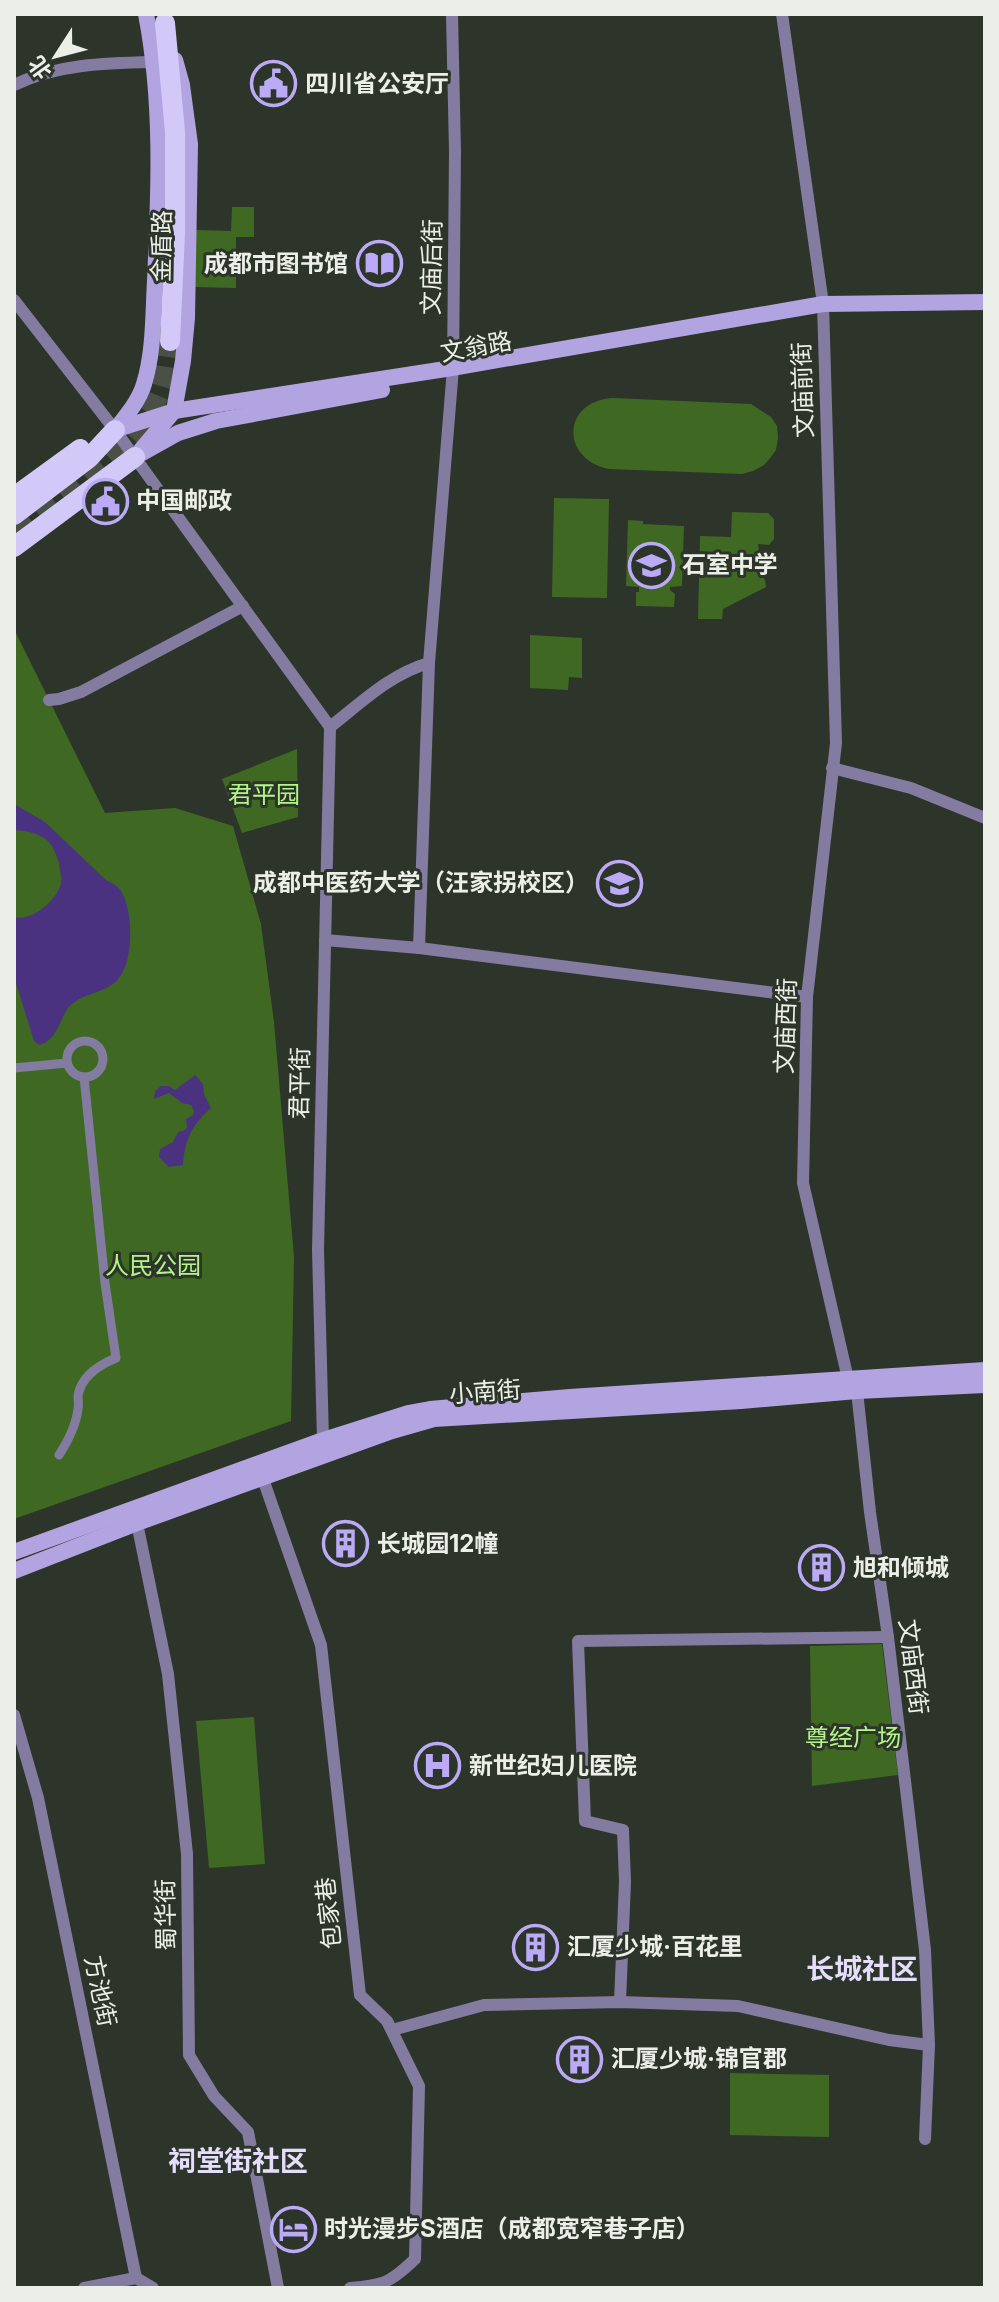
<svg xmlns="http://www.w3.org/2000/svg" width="999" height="2302" font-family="Inter,'Noto Sans SC',sans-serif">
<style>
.green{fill:#3f6923}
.water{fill:#4b3280}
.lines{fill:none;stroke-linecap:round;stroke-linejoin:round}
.primary-tunnel{stroke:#4a5046;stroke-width:20;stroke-dasharray:20 10;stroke-linecap:butt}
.pedestrian{stroke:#837ba0;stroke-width:9}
.minor{stroke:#837ba0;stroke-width:12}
.secondary{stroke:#b1a4e0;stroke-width:16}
.primary{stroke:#d3c9f8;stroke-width:20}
.labels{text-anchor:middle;stroke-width:6;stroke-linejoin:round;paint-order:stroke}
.poi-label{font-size:24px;font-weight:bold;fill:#ebefe8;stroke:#2d3429;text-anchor:start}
.street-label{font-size:24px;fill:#ebefe8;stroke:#2d3429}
.park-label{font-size:24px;fill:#b2f688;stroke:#2d3429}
.quarter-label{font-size:28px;font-weight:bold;fill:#e4defc;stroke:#2d3429}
</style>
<rect width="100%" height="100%" fill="#2d3429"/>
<g class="green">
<path d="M232,207H254V237H236V288L195,287V230L231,231Z"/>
<path d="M612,398L751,404L771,417L777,426L778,438L776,450L771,457L764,465L753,471L742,474L609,469C561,460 561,402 612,398Z"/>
<path d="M554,498L609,499L607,598L552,597Z"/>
<path d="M732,512L768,513L774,519V539L769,545L758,544L760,558L750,563L765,580L766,587L723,609L722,619H698L700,536L731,537Z"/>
<path d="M628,520L643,521V524L684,526L682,586L670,587V590L675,594L674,607L636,606V592H639V587L626,586Z"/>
<path d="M14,629L105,813L175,808L233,826L261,924L274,1022L294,1257L291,1421L14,1519Z"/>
<path d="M530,635L582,638V678L569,677L568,690L530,688Z"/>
<path d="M297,749L298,817L242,833L222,779Z"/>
<path d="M882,1644L898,1775L812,1786L810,1646Z"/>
<path d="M254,1717L265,1864L209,1868L196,1721Z"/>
<path d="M730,2073L829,2075V2137L730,2135Z"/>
</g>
<g class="water">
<path d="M14,804L45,822L106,880C112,883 117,885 121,891C134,911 135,969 113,984C99,994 81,994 69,1007C59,1020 57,1041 39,1045L34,1041L14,977V917C32,922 57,900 61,883C62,877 60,871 59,864C53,838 40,832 14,830Z"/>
<path d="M195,1075L203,1084L204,1094L211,1108C192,1125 185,1139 183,1165L169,1167L159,1157L160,1149L173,1142L178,1132L185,1130L187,1127L186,1119L193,1115L194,1111L191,1105L182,1103L169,1093L154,1099L155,1091L161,1086H169L175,1090Z"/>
</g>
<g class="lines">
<path class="primary-tunnel" d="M14,531C59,496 142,445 161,390C166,375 167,357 170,341"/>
<g class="pedestrian">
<circle cx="85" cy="1059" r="18"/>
<path d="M14,1068L67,1063"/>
<path d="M59,1455C68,1441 76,1426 78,1409C79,1405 78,1400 78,1396C81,1376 99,1365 116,1358L105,1283L84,1077"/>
</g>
<g class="minor">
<path d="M782,14L823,304L836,743L807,997L803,1183L848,1379"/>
<path d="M14,85C57,64 106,63 153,62"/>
<path d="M14,300L115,430L330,727"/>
<path d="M49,700L59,699L81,692L243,606"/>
<path d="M330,727C361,703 390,674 429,663"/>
<path d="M832,768L911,788L985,818"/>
<path d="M325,940L419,948L807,997"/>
<path d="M419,948L429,663L453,368L455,152L452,14"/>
<path d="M857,1391L870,1512L888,1637L925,1950L929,2045L925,2139"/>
<path d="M323,1440L318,1250L330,727"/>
<path d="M263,1479L321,1645L360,1995L387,2021L419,2086L415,2259C390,2283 384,2285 350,2288"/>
<path d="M137,1523L168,1674L187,1854L189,2055L214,2096L248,2132L278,2288"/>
<path d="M14,1715L38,1798L136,2278"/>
<path d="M620,2002L625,1882L623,1830L585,1821L578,1641L888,1637"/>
<path d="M392,2030L484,2005L620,2002L738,2006L889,2040L929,2045"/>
<path d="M84,2288L136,2278L153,2288"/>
</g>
<g class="secondary">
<path d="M115,430L174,411L452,368L823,304L985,302"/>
<path d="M115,430C126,416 139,401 144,384C154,352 153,314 155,281C159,192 163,102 146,14"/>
<path d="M141,450L174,411L183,361L187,318L190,144L182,85L175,60"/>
<path d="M135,457L178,433L216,421L382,390"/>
<path d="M14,1552L323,1440L408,1413L430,1409L570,1397L985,1370"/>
<path d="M14,1571L137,1523L392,1431L434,1419L741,1401L857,1391L985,1385"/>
</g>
<g class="primary">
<path d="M165,23L175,132V234L170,341"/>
<path d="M14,497L80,449"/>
<path d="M14,515L89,458L115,430"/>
<path d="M14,547L135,457"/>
</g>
</g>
<defs>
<symbol id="civic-ring" viewBox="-11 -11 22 22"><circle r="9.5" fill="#2d3429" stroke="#bbaaf6" stroke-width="1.5"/><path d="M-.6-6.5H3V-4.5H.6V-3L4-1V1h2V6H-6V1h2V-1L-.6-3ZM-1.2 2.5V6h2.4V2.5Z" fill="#bbaaf6"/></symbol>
<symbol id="library-ring" viewBox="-11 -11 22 22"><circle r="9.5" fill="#2d3429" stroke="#bbaaf6" stroke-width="1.5"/><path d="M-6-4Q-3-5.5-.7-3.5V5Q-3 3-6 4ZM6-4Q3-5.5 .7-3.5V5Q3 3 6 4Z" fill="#bbaaf6"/></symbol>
<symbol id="school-ring" viewBox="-11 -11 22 22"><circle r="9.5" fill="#2d3429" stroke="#bbaaf6" stroke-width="1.5"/><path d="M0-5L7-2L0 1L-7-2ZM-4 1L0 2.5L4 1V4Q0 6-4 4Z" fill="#bbaaf6"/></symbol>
<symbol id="university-ring" viewBox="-11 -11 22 22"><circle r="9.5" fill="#2d3429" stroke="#bbaaf6" stroke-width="1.5"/><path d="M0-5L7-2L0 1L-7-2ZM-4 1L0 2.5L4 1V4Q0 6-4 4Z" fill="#bbaaf6"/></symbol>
<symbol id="building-ring" viewBox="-11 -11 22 22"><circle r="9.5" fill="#2d3429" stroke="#bbaaf6" stroke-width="1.5"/><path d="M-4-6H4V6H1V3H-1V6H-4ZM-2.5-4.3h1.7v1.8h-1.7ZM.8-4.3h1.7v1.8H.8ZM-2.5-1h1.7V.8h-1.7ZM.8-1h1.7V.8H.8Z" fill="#bbaaf6"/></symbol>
<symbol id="hospital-ring" viewBox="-11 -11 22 22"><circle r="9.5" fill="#2d3429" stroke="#bbaaf6" stroke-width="1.5"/><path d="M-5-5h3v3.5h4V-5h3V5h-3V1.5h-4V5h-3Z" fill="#bbaaf6"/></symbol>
<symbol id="hotel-ring" viewBox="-11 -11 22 22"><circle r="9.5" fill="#2d3429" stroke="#bbaaf6" stroke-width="1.5"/><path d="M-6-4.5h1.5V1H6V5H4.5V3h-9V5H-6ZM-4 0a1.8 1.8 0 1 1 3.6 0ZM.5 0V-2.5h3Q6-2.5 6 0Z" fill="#bbaaf6"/></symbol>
</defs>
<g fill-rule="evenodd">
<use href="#civic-ring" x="248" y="58" width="51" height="51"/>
<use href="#library-ring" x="354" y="238" width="51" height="51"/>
<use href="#civic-ring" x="80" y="476" width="51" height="51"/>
<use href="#school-ring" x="626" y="540" width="51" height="51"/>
<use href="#university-ring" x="594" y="858" width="51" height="51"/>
<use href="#building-ring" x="320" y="1518" width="51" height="51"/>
<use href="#building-ring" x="796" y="1542" width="51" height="51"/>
<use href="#hospital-ring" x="412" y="1740" width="51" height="51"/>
<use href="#building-ring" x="510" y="1922" width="51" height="51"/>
<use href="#building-ring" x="554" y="2034" width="51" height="51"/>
<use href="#hotel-ring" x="268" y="2204" width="51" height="51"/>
</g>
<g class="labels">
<g class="poi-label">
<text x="305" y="92">四川省公安厅</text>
<text x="348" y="272" text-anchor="end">成都市图书馆</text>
<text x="136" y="509">中国邮政</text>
<text x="682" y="573">石室中学</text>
<text x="589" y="891" text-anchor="end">成都中医药大学（汪家拐校区）</text>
<text x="377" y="1552">长城园12幢</text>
<text x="853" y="1576">旭和倾城</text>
<text x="469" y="1774">新世纪妇儿医院</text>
<text x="567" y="1955">汇厦少城·百花里</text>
<text x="611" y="2067">汇厦少城·锦官郡</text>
<text x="324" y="2237">时光漫步S酒店（成都宽窄巷子店）</text>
</g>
<g class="street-label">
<text transform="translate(162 246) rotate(-89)" y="8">金盾路</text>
<text transform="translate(432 267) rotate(-89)" y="8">文庙后街</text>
<text transform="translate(476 347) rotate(-10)" y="8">文翁路</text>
<text transform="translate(803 390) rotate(-92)" y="8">文庙前街</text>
<text transform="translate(786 1026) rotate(-88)" y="8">文庙西街</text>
<text transform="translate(300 1083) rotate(-89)" y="8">君平街</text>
<text transform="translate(485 1392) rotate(-4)" y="8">小南街</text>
<text transform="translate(913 1667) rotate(83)" y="8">文庙西街</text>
<text transform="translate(329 1913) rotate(-96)" y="8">包家巷</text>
<text transform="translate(166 1915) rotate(-91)" y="8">蜀华街</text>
<text transform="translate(100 1991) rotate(78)" y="8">方池街</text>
</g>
<g class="park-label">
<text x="264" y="803">君平园</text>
<text x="153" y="1274">人民公园</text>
<text x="853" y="1746">尊经广场</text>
</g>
<g class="quarter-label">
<text x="862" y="1979">长城社区</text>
<text x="238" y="2171">祠堂街社区</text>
</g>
</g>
<rect width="999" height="2302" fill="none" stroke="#ebefe8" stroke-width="32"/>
<g transform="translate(56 56) rotate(234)" stroke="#2d3429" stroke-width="6" paint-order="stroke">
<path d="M0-6L14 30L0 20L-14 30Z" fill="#ebefe8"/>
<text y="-12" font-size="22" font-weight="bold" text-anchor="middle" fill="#ebefe8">北</text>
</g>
</svg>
